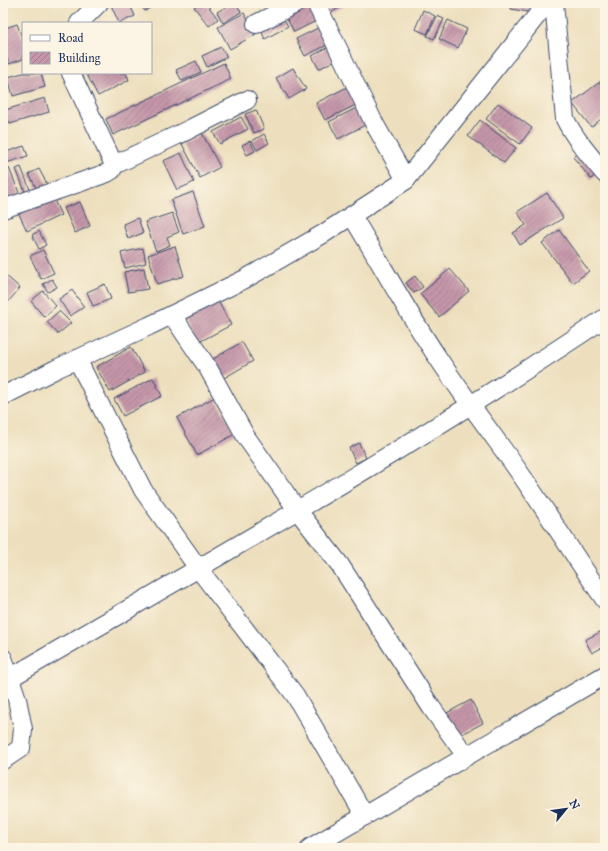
<svg xmlns="http://www.w3.org/2000/svg" width="608" height="851" font-family="'IM FELL Great Primer',serif">
<style>
.building{fill:url(#building-hatch)}
.lines{fill:none;stroke-linecap:round;stroke-linejoin:round}
.street-casing{stroke:#3a496c;stroke-width:20}
.street{stroke:#fff;stroke-width:18}
</style>
<defs>
<pattern id="building-hatch" width="6" height="6" patternUnits="userSpaceOnUse"><rect width="6" height="6" fill="#c596a9"/><path d="M-1 1l2-2M0 6l6-6M5 7l2-2" fill="none" stroke="#9f7b8d"/></pattern>
</defs>
<rect width="100%" height="100%" fill="#fcf5e5"/>
<filter id="ink" filterUnits="userSpaceOnUse"><feTurbulence type="fractalNoise" baseFrequency=".025" numOctaves="2"/><feDisplacementMap in="SourceGraphic" scale="8" xChannelSelector="R" yChannelSelector="G"/><feConvolveMatrix kernelMatrix="1 2 1 2 8 2 1 2 1" color-interpolation-filters="sRGB"/></filter>
<filter id="wash" filterUnits="userSpaceOnUse"><feTurbulence type="fractalNoise" baseFrequency=".012" numOctaves="4" result="noise"/><feDisplacementMap in="SourceGraphic" scale="16" xChannelSelector="R" yChannelSelector="G"/><feGaussianBlur stdDeviation="0.9" result="paint"/><feColorMatrix in="noise" values="0 0 0 0 0 0 0 0 0 0 0 0 0 0 0 0 0 1.4 0 .05"/><feComposite in="paint" operator="in"/></filter>
<g filter="url(#wash)">
<rect width="100%" height="100%" fill="#eddfbd"/>
<g id="blocks">
<g class="building">
<path d="M110,3H129L135,16L119,23Z"/>
<path d="M139,3H153L154,5L145,11Z"/>
<path d="M199,3H206L218,19L209,26L194,7Z"/>
<path d="M233,3H236L241,12L223,23L217,12Z"/>
<path d="M308,3L318,20L294,32L285,15Z"/>
<path d="M324,3H349L330,13Z"/>
<path d="M512,3L535,4L534,13L511,9Z"/>
<path d="M423,10L435,16L427,34L415,29Z"/>
<path d="M244,13L256,34L230,49L218,27Z"/>
<path d="M281,15L288,26L265,39L259,27Z"/>
<path d="M437,16L444,19L434,39L427,36Z"/>
<path d="M448,20L467,29L458,48L439,39Z"/>
<path d="M17,24L23,40V59L9,64L3,47V29Z"/>
<path d="M320,27L329,44L305,56L296,39Z"/>
<path d="M330,46L337,59L319,69L312,56Z"/>
<path d="M221,47L227,57L207,67L202,56Z"/>
<path d="M196,61L201,72L182,81L176,70Z"/>
<path d="M224,63L231,79L113,135L106,119Z"/>
<path d="M293,68L306,89L289,99L276,78Z"/>
<path d="M23,73H41L45,87L13,96L8,77Z"/>
<path d="M86,73H126L129,80L98,96Z"/>
<path d="M605,78V116L591,127L572,103Z"/>
<path d="M353,84L362,102L325,120L316,103Z"/>
<path d="M45,98L49,112L10,124L5,110Z"/>
<path d="M498,103L532,128L520,144L486,119Z"/>
<path d="M364,104L373,121L338,139L329,122Z"/>
<path d="M256,110L264,129L254,133L245,114Z"/>
<path d="M241,117L248,129L220,144L213,132Z"/>
<path d="M480,120L516,148L504,163L468,136Z"/>
<path d="M202,133L220,167L200,178L182,144Z"/>
<path d="M264,134L269,143L257,150L252,141Z"/>
<path d="M250,141L255,151L247,155L242,145Z"/>
<path d="M24,146L28,156L3,164V153Z"/>
<path d="M579,151L598,173L591,179L573,157Z"/>
<path d="M181,153L194,182L177,190L163,161Z"/>
<path d="M21,167L31,192L26,194L16,169Z"/>
<path d="M9,168L20,195L3,203V171Z"/>
<path d="M39,169L48,186L38,191L29,174Z"/>
<path d="M193,192L205,226L183,234L171,200Z"/>
<path d="M547,193L563,218L520,245L513,233L526,225L517,212Z"/>
<path d="M53,198L61,215L27,231L19,214Z"/>
<path d="M80,202L90,226L75,233L64,208Z"/>
<path d="M172,213L179,232L167,237L170,245L156,251L145,222Z"/>
<path d="M138,218L143,233L128,239L123,224Z"/>
<path d="M559,230L589,271L573,283L542,243Z"/>
<path d="M39,231L46,245L39,249L32,235Z"/>
<path d="M175,246L184,276L157,284L148,255Z"/>
<path d="M143,248L146,263L125,268L121,253Z"/>
<path d="M43,250L54,273L41,279L30,256Z"/>
<path d="M144,268L148,289L128,292L124,272Z"/>
<path d="M450,269L469,291L439,317L420,294Z"/>
<path d="M3,273L20,288L8,302L3,298Z"/>
<path d="M415,276L423,287L414,293L406,283Z"/>
<path d="M52,279L57,287L48,292L43,284Z"/>
<path d="M105,284L111,299L93,306L87,292Z"/>
<path d="M72,290L84,307L70,316L59,299Z"/>
<path d="M43,291L56,306L44,317L31,301Z"/>
<path d="M218,301L231,325L197,343L184,318Z"/>
<path d="M59,311L71,323L58,334L47,322Z"/>
<path d="M242,342L253,361L224,378L213,359Z"/>
<path d="M131,347L145,372L110,392L96,367Z"/>
<path d="M153,378L162,396L123,416L114,399Z"/>
<path d="M215,397L235,434L197,455L177,418Z"/>
<path d="M359,443L366,458L356,463L349,448Z"/>
<path d="M602,631L605,637V646L592,653L585,640Z"/>
<path d="M471,700L483,723L455,738L443,715Z"/>
</g>
</g>
</g>
<g filter="url(#ink)">
<use href="#blocks" fill-opacity="0" stroke="#3a496c" stroke-width="1"/>
<g class="lines">
<defs>
<g id="street">
<path d="M316,3L374,123L406,180"/>
<path d="M554,3L565,119C575,139 590,156 605,174"/>
<path d="M79,23L99,3"/>
<path d="M256,24L297,3"/>
<path d="M114,165L188,130L247,100"/>
<path d="M3,209L107,173L112,170L114,165L71,73"/>
<path d="M352,216C381,263 407,312 438,358C463,396 491,432 517,469C547,512 575,557 605,600"/>
<path d="M172,315L208,368L246,437L298,511L340,565L431,707L466,756"/>
<path d="M77,359L143,490L198,568L295,695L365,816"/>
<path d="M3,396L56,369L149,326L245,279L323,234L406,180L547,3"/>
<path d="M3,658L17,699L23,729L21,748L3,760"/>
<path d="M10,678C210,561 413,447 605,318"/>
<path d="M310,848L605,675"/>
</g>
</defs>
<use href="#street" class="street-casing"/>
<use href="#street" class="street"/>
</g>
</g>
<rect width="608" height="851" fill="none" stroke="#fcf5e5" stroke-width="16"/>
<rect x="22" y="22" width="130" height="52" fill="#fcf5e5" stroke="#a2a6af"/>
<rect x="30" y="35" width="20" height="6" fill="#ffffff" stroke="#a2a6af"/>
<text x="58" y="42" font-size="12" fill="#1b2f5e">Road</text>
<rect x="30" y="52" width="20" height="12" fill="url(#building-hatch)" stroke="#a2a6af"/>
<text x="58" y="62" font-size="12" fill="#1b2f5e">Building</text>
<g transform="translate(566 809) rotate(61)" stroke="#fcf5e5" stroke-width="3" paint-order="stroke">
<path d="M0-3L7 15L0 10L-7 15Z" fill="#1b2f5e"/>
<text y="-6" font-size="11" font-weight="bold" text-anchor="middle" fill="#1b2f5e">N</text>
</g>
</svg>
